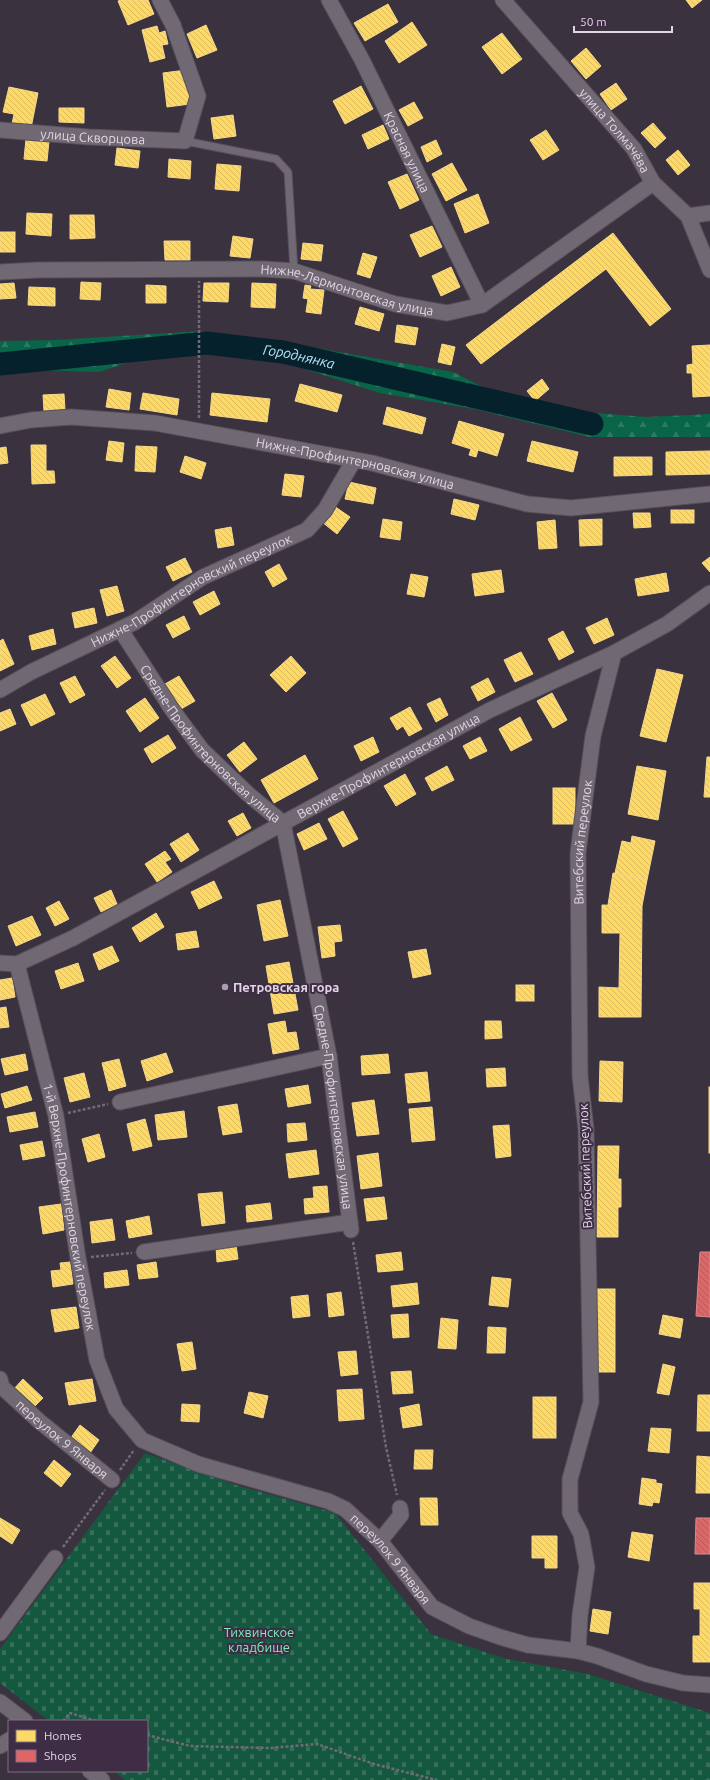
<svg xmlns="http://www.w3.org/2000/svg" width="710" height="1780" font-family="Ubuntu,sans-serif">
<style>
.forest{fill:url(#forest-firs)}
.cemetery{fill:url(#cemetery-stones)}
.homes{fill:url(#homes-back-hatch);stroke:#f6d88c}
.shops{fill:url(#shops-back-hatch);stroke:#e0888c}
.lines{fill:none;stroke-linecap:round;stroke-linejoin:round}
.river{stroke:#05222c;stroke-width:23}
.lane-casing{stroke:#584f5b;stroke-width:9}
.street-casing{stroke:#584f5b;stroke-width:17}
.path{stroke:#726b75;stroke-width:2.5;stroke-dasharray:3 2;stroke-linecap:butt}
.lane{stroke:#706872;stroke-width:7}
.street{stroke:#706872;stroke-width:15}
.poi-dot{fill:#a79dab;stroke:#3e2d44;stroke-width:1.5}
.labels{text-anchor:middle;stroke-width:4;stroke-linejoin:round;paint-order:stroke}
.street-label{font-size:13px;fill:#e1d6e5;stroke:#3e2d44}
.poi-label{font-size:13px;font-weight:bold;fill:#e1d6e5;stroke:#3e2d44;text-anchor:start}
.park-label{font-size:13px;fill:#78efb8;stroke:#3e2d44}
.water-label{font-size:14px;font-style:italic;fill:#b5e3f5;stroke:#3e2d44}
</style>
<defs>
<pattern id="forest-firs" width="22" height="20" patternUnits="userSpaceOnUse"><rect width="22" height="20" fill="#086548"/><path d="M5 1l3.5 6h-7zM16 11l3.5 6h-7z" fill="#2c7a62"/></pattern>
<pattern id="cemetery-stones" width="16" height="16" patternUnits="userSpaceOnUse"><rect width="16" height="16" fill="#155840"/><path d="M2 7V4a2 2 0 0 1 4 0v3zM10 15v-3a2 2 0 0 1 4 0v3z" fill="#376f5b"/></pattern>
<pattern id="homes-back-hatch" width="6" height="6" patternUnits="userSpaceOnUse"><rect width="6" height="6" fill="#ffd966"/><path d="M-1 5l2 2M0 0l6 6M5-1l2 2" fill="none" stroke="#daba5f"/></pattern>
<pattern id="shops-back-hatch" width="6" height="6" patternUnits="userSpaceOnUse"><rect width="6" height="6" fill="#e06666"/><path d="M-1 5l2 2M0 0l6 6M5-1l2 2" fill="none" stroke="#b15b5c"/></pattern>
</defs>
<rect width="100%" height="100%" fill="#3b323f"/>
<path class="forest" d="M202,331L299,345L453,372L499,395L569,411L647,417L710,414V437H590L474,409L380,393L258,354L156,353L99,372L0,369V341L56,340Z"/>
<path class="cemetery" d="M145,1453L236,1485L335,1513L431,1634L506,1659L588,1674L710,1713V1780H125L114,1771H147V1721H49L0,1683V1649Z"/>
<g class="homes">
<path d="M121,0H148L154,14L128,25L118,1Z"/>
<path d="M686,0H702L692,8Z"/>
<path d="M388,4L398,22L365,41L354,23Z"/>
<path d="M412,22L427,45L399,63L385,41Z"/>
<path d="M206,25L217,50L197,58L187,34Z"/>
<path d="M157,26L159,33L165,31L168,44L162,45L165,58L150,62L142,30Z"/>
<path d="M502,33L522,59L502,74L482,47Z"/>
<path d="M586,48L601,66L586,79L571,61Z"/>
<path d="M186,70L190,104L167,107L163,73Z"/>
<path d="M616,83L627,99L611,110L600,94Z"/>
<path d="M361,86L373,109L345,124L333,101Z"/>
<path d="M9,87L38,93L31,128L12,124L14,114L3,112Z"/>
<path d="M414,102L423,118L408,126L399,110Z"/>
<path d="M59,108H84V123L59,122Z"/>
<path d="M233,115L236,136L214,139L211,118Z"/>
<path d="M653,123L666,138L655,148L641,133Z"/>
<path d="M383,125L389,139L368,149L362,135Z"/>
<path d="M546,130L559,150L543,160L530,140Z"/>
<path d="M26,139L49,141L47,161L24,159Z"/>
<path d="M436,140L442,154L427,162L421,147Z"/>
<path d="M117,148L140,151L138,168L115,165Z"/>
<path d="M678,150L690,165L678,175L666,160Z"/>
<path d="M169,159L191,161L190,179L168,177Z"/>
<path d="M452,163L467,190L446,201L432,174Z"/>
<path d="M217,164L241,166L239,191L215,189Z"/>
<path d="M407,174L419,200L400,209L388,182Z"/>
<path d="M478,194L489,223L465,233L454,204Z"/>
<path d="M27,213L52,214L51,236L26,234Z"/>
<path d="M70,215H94L95,238L70,239Z"/>
<path d="M432,226L442,247L420,257L410,235Z"/>
<rect x="0" y="232" width="15" height="20"/>
<path d="M613,233L671,309L650,326L606,269L481,364L466,345Z"/>
<path d="M233,236L253,239L250,258L230,256Z"/>
<path d="M164,241H190V260H165Z"/>
<path d="M303,243L323,245L321,261L301,259Z"/>
<path d="M363,253L377,257L370,278L357,274Z"/>
<path d="M451,267L460,287L441,296L432,276Z"/>
<path d="M81,282L101,283L100,300L80,299Z"/>
<path d="M14,283L16,298L0,299V284Z"/>
<path d="M204,283H229L228,302L203,301Z"/>
<path d="M252,283L276,284L275,308L251,307Z"/>
<path d="M146,285L166,286V303H146Z"/>
<path d="M305,285L311,286L310,289L324,290L321,314L306,312L308,299L303,298Z"/>
<path d="M29,287L55,288V306L28,305Z"/>
<path d="M360,307L384,314L379,331L355,324Z"/>
<path d="M397,325L418,328L415,345L395,342Z"/>
<path d="M442,344L455,347L451,365L438,362Z"/>
<path d="M710,345V396L693,397L692,373H687V365L693,364L692,346Z"/>
<path d="M542,379L549,389L535,401L527,391Z"/>
<path d="M300,384L342,395L337,412L295,401Z"/>
<path d="M109,389L131,393L129,410L106,407Z"/>
<path d="M143,393L179,399L177,415L140,409Z"/>
<path d="M212,393L270,399L267,422L210,415Z"/>
<path d="M64,394L65,410L44,411L43,395Z"/>
<path d="M387,407L426,418L422,434L383,424Z"/>
<path d="M459,421L504,434L497,456L478,450L476,457L469,455L471,449L452,443Z"/>
<path d="M109,441L124,443L122,462L106,460Z"/>
<path d="M532,441L578,452L573,472L527,461Z"/>
<path d="M31,445H46V471H54L55,483L32,484Z"/>
<path d="M136,446L157,447L155,472L135,471Z"/>
<path d="M6,447L8,463L0,464V448Z"/>
<path d="M710,451V474L666,475V452Z"/>
<path d="M185,456L206,463L201,479L180,472Z"/>
<path d="M614,457H652V475L614,476Z"/>
<path d="M285,474L304,476L301,497L282,495Z"/>
<path d="M349,482L376,488L373,504L345,499Z"/>
<path d="M454,499L479,505L475,520L451,514Z"/>
<path d="M334,506L350,517L337,534L322,522Z"/>
<rect x="671" y="510" width="23" height="13"/>
<path d="M633,513H650L651,527L634,528Z"/>
<path d="M383,519L402,522L400,540L380,537Z"/>
<path d="M602,519V545L580,546L579,520Z"/>
<path d="M555,520L557,548L539,549L537,522Z"/>
<path d="M231,527L234,545L218,548L215,530Z"/>
<path d="M710,557V572L702,563Z"/>
<path d="M185,558L192,572L173,581L166,567Z"/>
<path d="M279,564L287,579L273,587L265,572Z"/>
<path d="M501,570L504,592L475,596L472,574Z"/>
<path d="M666,573L669,591L638,596L635,579Z"/>
<path d="M411,574L428,577L424,597L407,594Z"/>
<path d="M117,586L124,611L107,616L100,590Z"/>
<path d="M214,591L220,604L200,615L193,602Z"/>
<path d="M94,608L97,623L75,628L72,613Z"/>
<path d="M184,616L190,629L173,638L166,625Z"/>
<path d="M607,618L614,635L594,644L586,628Z"/>
<path d="M53,629L56,644L32,650L29,636Z"/>
<path d="M563,631L574,652L559,660L548,639Z"/>
<path d="M3,639L14,664L0,671V641Z"/>
<path d="M521,652L533,674L515,682L504,660Z"/>
<path d="M115,656L131,678L117,688L101,666Z"/>
<path d="M291,656L306,673L286,692L270,675Z"/>
<path d="M657,669L683,675L666,742L640,736Z"/>
<path d="M75,676L85,695L70,703L60,683Z"/>
<path d="M179,676L195,701L181,709L165,684Z"/>
<path d="M488,678L495,692L478,701L471,687Z"/>
<path d="M552,693L567,720L553,728L537,701Z"/>
<path d="M45,694L55,714L31,726L21,705Z"/>
<path d="M145,698L159,718L140,732L126,711Z"/>
<path d="M440,698L448,715L436,722L427,704Z"/>
<path d="M410,707L422,729L409,736L403,726L397,730L390,718Z"/>
<path d="M10,709L16,724L0,731V713Z"/>
<path d="M520,717L532,740L511,751L499,729Z"/>
<path d="M168,735L176,748L152,763L144,749Z"/>
<path d="M373,737L379,752L361,761L354,746Z"/>
<path d="M480,737L487,751L470,759L463,746Z"/>
<path d="M244,742L257,759L240,772L227,755Z"/>
<path d="M305,755L318,779L274,803L261,780Z"/>
<path d="M707,757H710V797H704Z"/>
<path d="M447,766L454,780L432,791L425,778Z"/>
<path d="M637,766L666,771L658,820L628,814Z"/>
<path d="M405,774L416,794L396,806L384,786Z"/>
<rect x="553" y="788" width="22" height="36"/>
<path d="M343,811L358,839L343,847L328,819Z"/>
<path d="M243,813L251,828L237,836L228,821Z"/>
<path d="M319,823L327,839L304,850L297,834Z"/>
<path d="M188,833L199,850L181,862L170,844Z"/>
<path d="M632,836L655,841L647,880L615,873L622,841L631,843Z"/>
<path d="M165,851L171,859L165,862L172,872L157,882L145,864Z"/>
<path d="M613,873L647,880L642,906L608,905Z"/>
<path d="M214,881L222,898L199,909L191,892Z"/>
<path d="M111,890L117,904L101,912L94,898Z"/>
<path d="M280,900L288,936L264,941L257,905Z"/>
<path d="M59,901L69,919L55,926L46,908Z"/>
<path d="M602,905L642,906L641,1017H599V987L619,988L620,933H602Z"/>
<path d="M156,913L164,927L140,942L132,928Z"/>
<path d="M32,916L41,935L16,946L8,926Z"/>
<path d="M340,925L342,941L334,942L335,956L322,958L318,927Z"/>
<path d="M196,931L199,947L178,950L176,934Z"/>
<path d="M112,946L119,961L99,970L93,954Z"/>
<path d="M426,949L431,974L413,978L408,952Z"/>
<path d="M289,962L298,1010L274,1014L266,966Z"/>
<path d="M78,963L84,981L61,989L55,971Z"/>
<path d="M12,978L15,997L0,1000V980Z"/>
<rect x="516" y="985" width="18" height="16"/>
<path d="M6,1007L9,1027L0,1028V1008Z"/>
<path d="M285,1021L287,1033L296,1032L299,1049L273,1054L268,1024Z"/>
<path d="M485,1021H501L502,1038L485,1039Z"/>
<path d="M166,1053L173,1072L147,1081L141,1061Z"/>
<path d="M25,1054L28,1070L5,1075L1,1059Z"/>
<path d="M388,1054L390,1073L362,1075L361,1056Z"/>
<path d="M119,1059L126,1086L109,1091L102,1063Z"/>
<path d="M600,1061L623,1062L622,1102L599,1101Z"/>
<path d="M505,1068L506,1086L487,1087L486,1069Z"/>
<path d="M427,1072L430,1101L408,1103L405,1074Z"/>
<path d="M84,1073L90,1097L70,1102L64,1078Z"/>
<path d="M308,1085L311,1103L288,1107L285,1089Z"/>
<path d="M27,1086L32,1100L5,1108L1,1094Z"/>
<rect x="709" y="1087" width="1" height="66"/>
<path d="M374,1100L379,1134L357,1136L352,1103Z"/>
<path d="M237,1104L242,1132L223,1135L218,1107Z"/>
<path d="M432,1107L435,1140L412,1142L409,1109Z"/>
<path d="M184,1111L187,1137L158,1140L155,1115Z"/>
<path d="M35,1112L38,1127L10,1132L7,1117Z"/>
<path d="M145,1119L152,1146L133,1151L127,1124Z"/>
<path d="M305,1123L307,1140L288,1142L287,1124Z"/>
<path d="M509,1125L511,1156L496,1158L493,1126Z"/>
<path d="M99,1134L105,1157L88,1162L82,1139Z"/>
<path d="M42,1141L45,1156L23,1160L20,1145Z"/>
<path d="M598,1146H619L618,1179H621V1207H618V1237H597Z"/>
<path d="M316,1150L319,1174L289,1178L286,1154Z"/>
<path d="M378,1153L382,1186L361,1189L357,1156Z"/>
<path d="M327,1186L329,1212L305,1214L304,1199L314,1198L313,1187Z"/>
<path d="M222,1192L225,1223L202,1226L198,1194Z"/>
<path d="M384,1197L387,1219L367,1221L364,1199Z"/>
<path d="M270,1203L272,1219L247,1222L246,1206Z"/>
<path d="M61,1204L64,1230L43,1234L39,1207Z"/>
<path d="M149,1216L152,1234L129,1238L126,1221Z"/>
<path d="M112,1219L115,1240L92,1243L90,1222Z"/>
<path d="M236,1245L238,1259L217,1262L216,1247Z"/>
<path d="M401,1252L403,1270L378,1272L376,1255Z"/>
<path d="M70,1262L73,1284L53,1287L51,1271L61,1270L60,1263Z"/>
<path d="M156,1262L158,1277L139,1279L137,1265Z"/>
<path d="M127,1270L129,1285L105,1288L104,1273Z"/>
<path d="M492,1277L511,1279L508,1307L489,1305Z"/>
<path d="M417,1283L419,1304L393,1307L391,1286Z"/>
<rect x="595" y="1289" width="20" height="83"/>
<path d="M341,1292L344,1315L329,1317L327,1294Z"/>
<path d="M308,1295L310,1316L293,1318L291,1297Z"/>
<path d="M76,1307L79,1328L55,1332L51,1310Z"/>
<path d="M408,1314L409,1337L393,1338L391,1315Z"/>
<path d="M663,1315L683,1319L680,1338L659,1334Z"/>
<path d="M441,1318L458,1320L456,1349L438,1348Z"/>
<path d="M488,1327L506,1328L505,1353H487Z"/>
<path d="M192,1342L196,1369L182,1371L177,1344Z"/>
<path d="M356,1351L358,1374L341,1376L338,1352Z"/>
<path d="M663,1364L675,1367L669,1395L657,1393Z"/>
<path d="M411,1371L413,1393L393,1394L391,1372Z"/>
<path d="M23,1379L43,1398L32,1409L13,1390Z"/>
<path d="M92,1379L96,1401L69,1405L65,1383Z"/>
<path d="M362,1389L364,1419L339,1421L337,1390Z"/>
<path d="M249,1392L268,1396L263,1418L244,1413Z"/>
<path d="M698,1395H710V1431H697Z"/>
<rect x="533" y="1397" width="23" height="41"/>
<path d="M182,1404L200,1405L199,1422L181,1421Z"/>
<path d="M419,1404L422,1425L403,1428L400,1408Z"/>
<path d="M80,1425L99,1440L90,1453L70,1439Z"/>
<path d="M651,1428L671,1429L669,1453L648,1451Z"/>
<path d="M415,1450H433L432,1469H414Z"/>
<path d="M697,1456L710,1457V1493H696Z"/>
<path d="M54,1460L71,1474L61,1487L44,1473Z"/>
<path d="M642,1478L656,1480V1483L662,1484L659,1503L653,1502L652,1506L639,1504Z"/>
<path d="M420,1498H437L438,1525H421Z"/>
<path d="M0,1518L20,1530L12,1544L0,1536Z"/>
<path d="M632,1532L653,1535L649,1561L628,1557Z"/>
<path d="M532,1536H557V1568H545V1558H532Z"/>
<path d="M694,1583H710V1662H693V1636H700V1609H694Z"/>
<path d="M593,1609L611,1612L608,1634L590,1631Z"/>
</g>
<g class="shops">
<path d="M700,1252H710V1317L696,1316Z"/>
<path d="M696,1518H710V1554H695Z"/>
</g>
<g class="lines">
<path class="river" id="s1" d="M0,364L207,343L283,352L592,424"/>
<defs>
<path id="lane" d="M185,141L276,159L288,172L294,271"/>
<g id="street">
<path id="s2" d="M329,0L362,60L482,305"/>
<path id="s3" d="M503,0L634,149L653,183L688,216L710,270"/>
<path id="s4" d="M0,130L89,137L185,141L198,96L173,25L160,0"/>
<path d="M688,216L710,213"/>
<path id="s5" d="M0,272L38,270L264,269L294,271L395,304L447,313L482,305L653,183"/>
<path id="s6" d="M0,426L31,420L71,417L155,423L372,463L527,504L571,508L710,494"/>
<path id="s7" d="M120,629L171,708L202,750L248,794L283,823L329,1056L351,1230"/>
<path id="s8" d="M0,690L31,672L135,622L203,577L307,530L325,510L354,460"/>
<path id="s9" d="M0,963L17,964L73,938L490,710L614,653L667,624L710,593"/>
<path id="s10" d="M17,964L56,1116L78,1258L97,1360L116,1409L142,1440L198,1464L328,1501L345,1509L380,1541L432,1607L469,1626L500,1637L528,1645L578,1651L597,1656L646,1674L683,1683L710,1685"/>
<path d="M120,1102L329,1056"/>
<path d="M144,1252L350,1222"/>
<path id="s11" d="M0,1379L2,1387L39,1421L112,1480"/>
<path d="M380,1541L401,1515L400,1508"/>
<path d="M0,1633L55,1558"/>
<path id="s12" d="M578,1651L580,1615L587,1567L581,1534L570,1513V1479L591,1402L586,1129L580,1076L578,853L593,736L614,653"/>
<path d="M0,1702L25,1721"/>
<path d="M0,1746L9,1740"/>
<path d="M90,1771L102,1780"/>
</g>
</defs>
<use href="#lane" class="lane-casing"/>
<use href="#street" class="street-casing"/>
<g class="path">
<path d="M199,418V281"/>
<path d="M68,1113L108,1104"/>
<path d="M353,1242L386,1447L397,1495"/>
<path d="M91,1257L132,1253"/>
<path d="M120,1470L134,1450"/>
<path d="M63,1547L105,1490"/>
<path d="M63,1721L70,1713L96,1721"/>
<path d="M147,1735L190,1746L270,1748L317,1744L374,1764L436,1780"/>
</g>
<use href="#lane" class="lane"/>
<use href="#street" class="street"/>
</g>
<circle class="poi-dot" cx="225" cy="987" r="4"/>
<g class="labels">
<g class="street-label">
<text dy="5" stroke="none"><textPath href="#s3" startOffset="172">улица Толмачёва</textPath></text>
<text dy="5" stroke="none"><textPath href="#s4" startOffset="93">улица Скворцова</textPath></text>
<text dy="5" stroke="none"><textPath href="#s2" startOffset="171">Красная улица</textPath></text>
<text dy="5" stroke="none"><textPath href="#s5" startOffset="350">Нижне-Лермонтовская улица</textPath></text>
<text dy="5" stroke="none"><textPath href="#s6" startOffset="360">Нижне-Профинтерновская улица</textPath></text>
<text dy="5" stroke="none"><textPath href="#s8" startOffset="216">Нижне-Профинтерновский переулок</textPath></text>
<text dy="5" stroke="none"><textPath href="#s7" startOffset="147">Средне-Профинтерновская улица</textPath></text>
<text dy="5" stroke="none"><textPath href="#s9" startOffset="438">Верхне-Профинтерновская улица</textPath></text>
<text dy="5" stroke="none"><textPath href="#s12" startOffset="816">Витебский переулок</textPath></text>
<text dy="5" stroke="none"><textPath href="#s7" startOffset="544">Средне-Профинтерновская улица</textPath></text>
<text transform="translate(585 1166) rotate(-92)" y="5">Витебский переулок</text>
<text dy="5" stroke="none"><textPath href="#s10" startOffset="249">1-й Верхне-Профинтерновский переулок</textPath></text>
<text dy="5" stroke="none"><textPath href="#s11" startOffset="88">переулок 9 Января</textPath></text>
<text dy="5" stroke="none"><textPath href="#s10" startOffset="780">переулок 9 Января</textPath></text>
</g>
<g class="poi-label">
<text x="233" y="992">Петровская гора</text>
</g>
<g class="park-label">
<text x="259" y="1637">Тихвинское<tspan x="259" dy="15">кладбище</tspan></text>
</g>
<g class="water-label">
<text dy="5" stroke="none"><textPath href="#s1" startOffset="301">Городнянка</textPath></text>
</g>
</g>
<rect x="8" y="1720" width="140" height="52" fill="#3e2d44" stroke="#7f7184"/>
<rect x="16" y="1730" width="20" height="12" fill="#ffd966" stroke="#7f7184"/>
<text x="44" y="1740" font-size="12" fill="#e1d6e5">Homes</text>
<rect x="16" y="1750" width="20" height="12" fill="#e06666" stroke="#7f7184"/>
<text x="44" y="1760" font-size="12" fill="#e1d6e5">Shops</text>
<path d="M574 26v6h98v-6" fill="none" stroke="#e1d6e5" stroke-width="2"/>
<text x="580" y="26" font-size="12" fill="#e1d6e5" stroke="#3e2d44" stroke-width="3" paint-order="stroke">50 m</text>
</svg>
